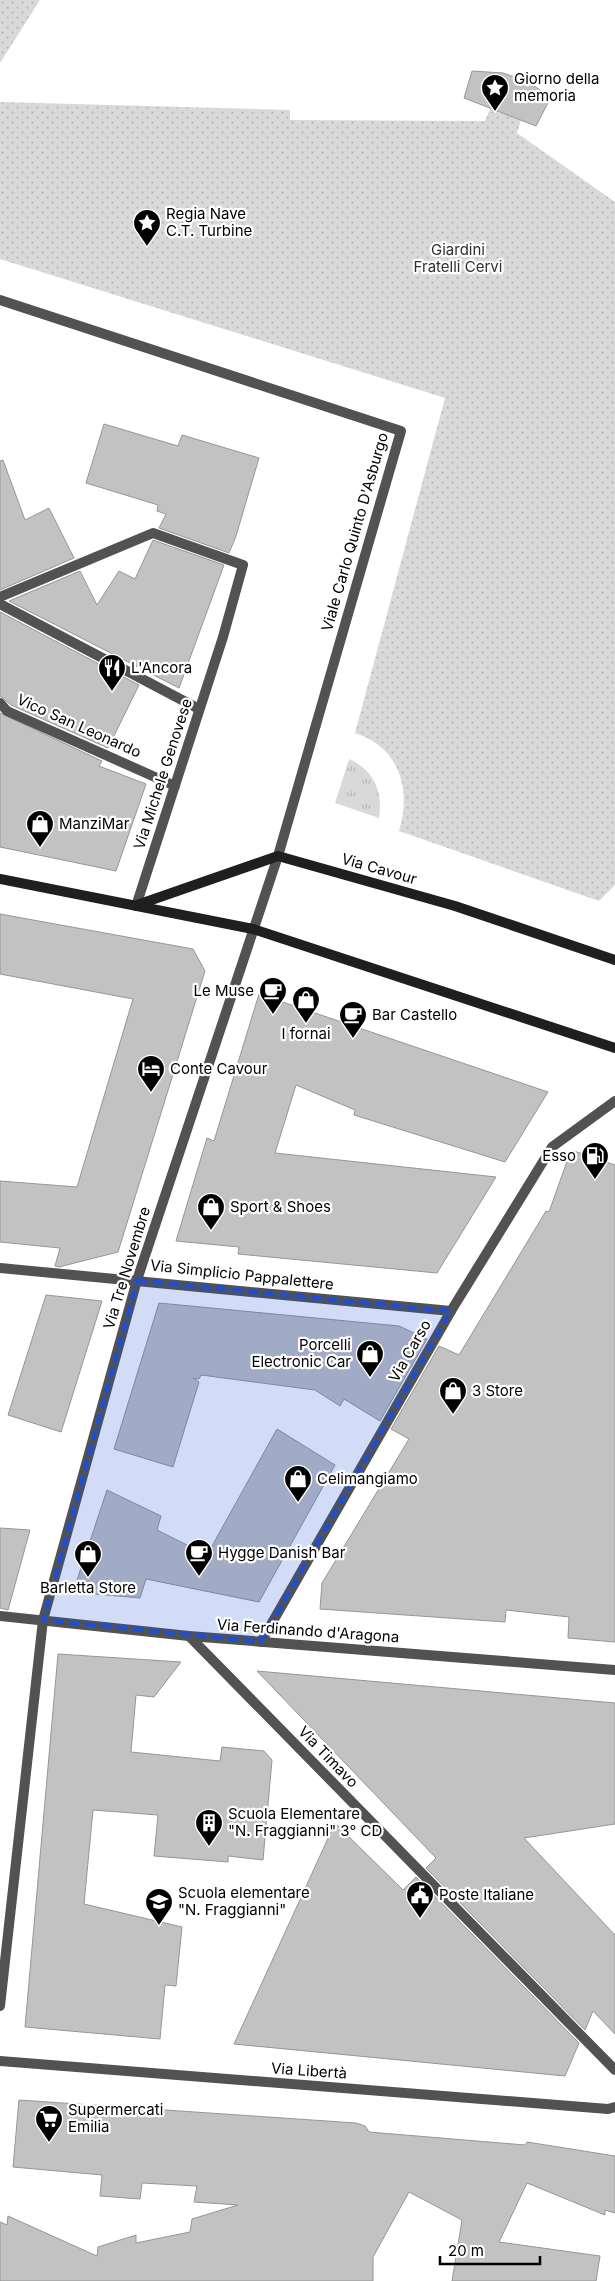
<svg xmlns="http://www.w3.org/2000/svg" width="615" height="2281" font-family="Inter,sans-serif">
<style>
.grass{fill:url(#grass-tufts)}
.park{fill:url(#park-dots)}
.building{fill:#c2c2c2;stroke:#969696}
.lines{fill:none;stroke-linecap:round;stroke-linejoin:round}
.street{stroke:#525252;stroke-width:10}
.secondary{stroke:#1f1f1f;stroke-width:10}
.marked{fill:#1d4ed8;fill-opacity:0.2;stroke:#1d4ed8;stroke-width:4;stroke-dasharray:10 6;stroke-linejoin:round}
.labels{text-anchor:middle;stroke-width:4.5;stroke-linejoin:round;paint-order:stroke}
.poi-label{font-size:15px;fill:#000;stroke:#fff;text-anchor:start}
.park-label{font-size:15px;fill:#303030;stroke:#fff}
.street-label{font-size:15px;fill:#000;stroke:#fff}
</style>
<defs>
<pattern id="grass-tufts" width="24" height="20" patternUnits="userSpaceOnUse" patternTransform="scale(1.25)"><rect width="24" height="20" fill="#d9d9d9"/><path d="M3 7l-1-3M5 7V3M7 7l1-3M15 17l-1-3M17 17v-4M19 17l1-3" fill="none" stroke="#b8b8b8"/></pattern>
<pattern id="park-dots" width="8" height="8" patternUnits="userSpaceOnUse" patternTransform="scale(1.25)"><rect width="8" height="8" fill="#d9d9d9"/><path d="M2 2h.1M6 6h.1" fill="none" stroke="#b8b8b8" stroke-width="1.8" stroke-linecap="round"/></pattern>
</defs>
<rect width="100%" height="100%" fill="#fff"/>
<path class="grass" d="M349,759C374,770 383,792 379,818L335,803Z"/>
<g class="park">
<path d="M0,0H40L0,63Z"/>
<path d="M0,102L290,110V120L485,121L490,109L521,120L517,133L615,202V885L599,901L399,831C412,789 399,747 355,733L445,398L0,259Z"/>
</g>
<g class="building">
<path d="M472,71L503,73L523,80L539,89L550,99L536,126L464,98Z"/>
<path d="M104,424L178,446L182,435L259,458L236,536L229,553L159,528L166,514L157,511L158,505L86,483Z"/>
<path d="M3,460L25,520L49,508L74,558L0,590V461Z"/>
<path d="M153,540L224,565L179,688L9,601L80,571L97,605L119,571L135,579Z"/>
<path d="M0,612L139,685L108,748L11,705L0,696Z"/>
<path d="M0,713L102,761L99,766L146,784L116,871L0,847Z"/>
<path d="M0,914L193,949L205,971L118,1252L59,1267L55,1266L60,1248L0,1242V1181L77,1187L133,999L0,974Z"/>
<path d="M259,994L548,1092L505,1162L354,1115L355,1110L296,1085L275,1153L496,1177L437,1273L238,1254L239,1247L176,1241L207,1138L214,1141Z"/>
<path d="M571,1150L615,1165V1642L568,1638L569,1617L506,1610L505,1622L320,1609L322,1583L409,1439L391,1429L439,1346L459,1355L546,1211L549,1212Z"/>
<path d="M46,1295L102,1301L61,1432L8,1415Z"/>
<path d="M159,1303L399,1326L427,1339L380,1421L344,1399L340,1406L315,1390L201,1375L199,1379L193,1378L199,1382L173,1467L114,1449Z"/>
<path d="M277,1429L335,1465L259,1602L146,1579L140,1598L73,1592L107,1490L161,1516L157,1530L207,1555Z"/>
<path d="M0,1528L30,1530L8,1610L0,1608Z"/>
<path d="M58,1654L181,1662L154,1697L136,1695L131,1752L220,1761L222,1747L264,1751L272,1760L263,1860L228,1856V1862L154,1856L158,1815L93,1810L84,1904L182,1927L176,1986L165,1985L160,2039L25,2027Z"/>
<path d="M257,1671L615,1703V1824L524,1838L615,1935V2034L593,2011L585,2030L426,1868L436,1858Z"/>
<path d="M335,1823L403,1890L416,1877L579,2043L565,2076L234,2044Z"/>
<path d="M19,2100L356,2123L365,2126L369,2132L525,2145L527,2142L615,2156V2213L605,2210V2215L527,2183L499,2242L600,2256L596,2281H452L462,2220L409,2192L373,2257V2281H0V2222L7,2225L8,2216L97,2256L98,2247L136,2235V2243L190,2232L192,2219L238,2205L194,2202L197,2186L142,2183L140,2199L100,2196L102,2175L13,2167Z"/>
</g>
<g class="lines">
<g class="street">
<path d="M0,300L401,431L278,856L137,1280L43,1620L0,2006"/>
<path d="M0,597L153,533L243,565L223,637L136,906"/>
<path d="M0,604L199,709"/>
<path d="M0,703L7,711L175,786"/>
<path d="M0,1268L451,1311"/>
<path d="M0,1616L189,1636L615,1670"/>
<path d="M189,1636L615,2070"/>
<path d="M261,1642L451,1311L552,1147L615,1101"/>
<path d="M0,2061L608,2109L615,2107"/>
</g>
<g class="secondary">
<path d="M0,879L253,929L615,1048"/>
<path d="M137,905L278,856L455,906L615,960"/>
</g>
</g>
<path class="marked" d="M137,1280L451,1311L261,1642L43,1620Z"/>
<defs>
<symbol id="sight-pin" viewBox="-11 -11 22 30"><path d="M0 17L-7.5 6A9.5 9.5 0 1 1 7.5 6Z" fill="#000" stroke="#fff"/><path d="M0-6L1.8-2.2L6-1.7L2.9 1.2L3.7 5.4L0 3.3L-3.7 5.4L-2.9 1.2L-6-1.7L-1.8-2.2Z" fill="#fff"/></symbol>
<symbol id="restaurant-pin" viewBox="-11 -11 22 30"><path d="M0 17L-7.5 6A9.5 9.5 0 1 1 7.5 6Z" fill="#000" stroke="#fff"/><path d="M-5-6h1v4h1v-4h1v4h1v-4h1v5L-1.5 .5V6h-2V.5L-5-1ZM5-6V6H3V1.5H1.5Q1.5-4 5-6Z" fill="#fff"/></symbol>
<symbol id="shop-pin" viewBox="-11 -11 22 30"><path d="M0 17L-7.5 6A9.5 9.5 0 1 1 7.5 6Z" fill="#000" stroke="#fff"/><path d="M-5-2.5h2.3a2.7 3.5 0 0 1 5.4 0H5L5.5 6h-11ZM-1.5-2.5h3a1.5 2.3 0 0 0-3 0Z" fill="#fff"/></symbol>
<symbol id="cafe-pin" viewBox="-11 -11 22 30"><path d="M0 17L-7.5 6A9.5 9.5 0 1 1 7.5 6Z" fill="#000" stroke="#fff"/><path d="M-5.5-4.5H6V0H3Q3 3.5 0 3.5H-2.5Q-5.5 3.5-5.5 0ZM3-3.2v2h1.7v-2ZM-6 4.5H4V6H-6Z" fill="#fff"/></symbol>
<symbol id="hotel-pin" viewBox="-11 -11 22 30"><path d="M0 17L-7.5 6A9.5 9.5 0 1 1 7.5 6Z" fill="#000" stroke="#fff"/><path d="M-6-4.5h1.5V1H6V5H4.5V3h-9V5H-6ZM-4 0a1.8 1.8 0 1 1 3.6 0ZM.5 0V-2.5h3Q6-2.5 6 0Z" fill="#fff"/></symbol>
<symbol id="fuel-pin" viewBox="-11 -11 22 30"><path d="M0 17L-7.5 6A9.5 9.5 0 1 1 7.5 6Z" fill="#000" stroke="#fff"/><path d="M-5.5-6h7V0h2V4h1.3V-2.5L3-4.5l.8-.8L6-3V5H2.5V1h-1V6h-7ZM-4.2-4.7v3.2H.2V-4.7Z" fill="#fff"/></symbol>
<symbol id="building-pin" viewBox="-11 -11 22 30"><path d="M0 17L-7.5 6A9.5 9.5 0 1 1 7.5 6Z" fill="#000" stroke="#fff"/><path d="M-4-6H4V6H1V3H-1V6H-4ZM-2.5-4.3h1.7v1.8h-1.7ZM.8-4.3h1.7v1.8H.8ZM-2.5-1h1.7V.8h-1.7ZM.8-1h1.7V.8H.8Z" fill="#fff"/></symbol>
<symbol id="civic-pin" viewBox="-11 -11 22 30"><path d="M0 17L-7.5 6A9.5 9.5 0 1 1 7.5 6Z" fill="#000" stroke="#fff"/><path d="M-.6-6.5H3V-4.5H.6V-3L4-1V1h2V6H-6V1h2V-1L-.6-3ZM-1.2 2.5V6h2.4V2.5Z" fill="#fff"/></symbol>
<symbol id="school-pin" viewBox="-11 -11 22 30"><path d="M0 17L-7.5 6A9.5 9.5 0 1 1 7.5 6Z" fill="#000" stroke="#fff"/><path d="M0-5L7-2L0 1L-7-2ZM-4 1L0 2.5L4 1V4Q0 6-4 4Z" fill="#fff"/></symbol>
<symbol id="supermarket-pin" viewBox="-11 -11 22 30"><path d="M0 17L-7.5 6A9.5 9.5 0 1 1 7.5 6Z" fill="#000" stroke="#fff"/><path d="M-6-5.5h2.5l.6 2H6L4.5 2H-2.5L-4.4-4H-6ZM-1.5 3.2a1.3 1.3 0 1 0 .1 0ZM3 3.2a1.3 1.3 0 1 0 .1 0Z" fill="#fff"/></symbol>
</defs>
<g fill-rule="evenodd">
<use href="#sight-pin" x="479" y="72" width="32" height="43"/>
<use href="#sight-pin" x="131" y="207" width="32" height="43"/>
<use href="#restaurant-pin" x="96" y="652" width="32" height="43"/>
<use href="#shop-pin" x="24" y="808" width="32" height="43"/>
<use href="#cafe-pin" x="257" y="975" width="32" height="43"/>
<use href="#shop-pin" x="290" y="984" width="32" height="43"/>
<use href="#cafe-pin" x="337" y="999" width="32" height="43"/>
<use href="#hotel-pin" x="135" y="1053" width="32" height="43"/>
<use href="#fuel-pin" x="579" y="1140" width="32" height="43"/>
<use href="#shop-pin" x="195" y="1191" width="32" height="43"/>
<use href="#shop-pin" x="354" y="1338" width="32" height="43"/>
<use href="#shop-pin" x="437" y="1375" width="32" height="43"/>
<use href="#shop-pin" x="282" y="1463" width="32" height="43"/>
<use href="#cafe-pin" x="183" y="1537" width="32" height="43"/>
<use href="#shop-pin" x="72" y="1538" width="32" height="43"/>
<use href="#building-pin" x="193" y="1807" width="32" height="43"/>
<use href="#civic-pin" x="404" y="1879" width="32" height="43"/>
<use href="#school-pin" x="143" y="1886" width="32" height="43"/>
<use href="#supermarket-pin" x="33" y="2103" width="32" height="43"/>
</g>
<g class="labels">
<g class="poi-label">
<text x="514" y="84">Giorno della<tspan x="514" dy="17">memoria</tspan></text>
<text x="166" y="219">Regia Nave<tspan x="166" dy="17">C.T. Turbine</tspan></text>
<text x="131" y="673">L'Ancora</text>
<text x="59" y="829">ManziMar</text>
<text x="254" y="996" text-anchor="end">Le Muse</text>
<text x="372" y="1020">Bar Castello</text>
<text x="306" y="1039" text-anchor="middle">I fornai</text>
<text x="170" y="1074">Conte Cavour</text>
<text x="576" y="1161" text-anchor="end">Esso</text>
<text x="230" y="1212">Sport &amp; Shoes</text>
<text x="351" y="1350" text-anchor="end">Porcelli<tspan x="351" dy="17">Electronic Car</tspan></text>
<text x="472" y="1396">3 Store</text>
<text x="317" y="1484">Celimangiamo</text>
<text x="218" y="1558">Hygge Danish Bar</text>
<text x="88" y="1593" text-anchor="middle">Barletta Store</text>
<text x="228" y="1819">Scuola Elementare<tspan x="228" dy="17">"N. Fraggianni" 3° CD</tspan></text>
<text x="178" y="1898">Scuola elementare<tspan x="178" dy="17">"N. Fraggianni"</tspan></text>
<text x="439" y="1900">Poste Italiane</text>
<text x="68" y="2115">Supermercati<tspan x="68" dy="17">Emilia</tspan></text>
</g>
<g class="park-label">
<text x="458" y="255">Giardini<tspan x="458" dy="17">Fratelli Cervi</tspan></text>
</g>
<g class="street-label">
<text transform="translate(355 532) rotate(-74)" y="5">Viale Carlo Quinto D'Asburgo</text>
<text transform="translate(79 726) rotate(24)" y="5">Vico San Leonardo</text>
<text transform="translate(163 774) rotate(-72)" y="5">Via Michele Genovese</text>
<text transform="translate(379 869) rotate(16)" y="5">Via Cavour</text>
<text transform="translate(127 1268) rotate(-73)" y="5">Via Tre Novembre</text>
<text transform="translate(242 1275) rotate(6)" y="5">Via Simplicio Pappalettere</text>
<text transform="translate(410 1351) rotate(-60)" y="5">Via Carso</text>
<text transform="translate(308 1631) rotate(4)" y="5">Via Ferdinando d'Aragona</text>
<text transform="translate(328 1757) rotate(46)" y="5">Via Timavo</text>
<text transform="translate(309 2071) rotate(4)" y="5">Via Libertà</text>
</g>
</g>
<path d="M440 2256v8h100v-8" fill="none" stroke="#000000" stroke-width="2.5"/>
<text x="448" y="2256" font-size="15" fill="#000000" stroke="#ffffff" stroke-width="4" paint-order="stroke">20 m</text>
</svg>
